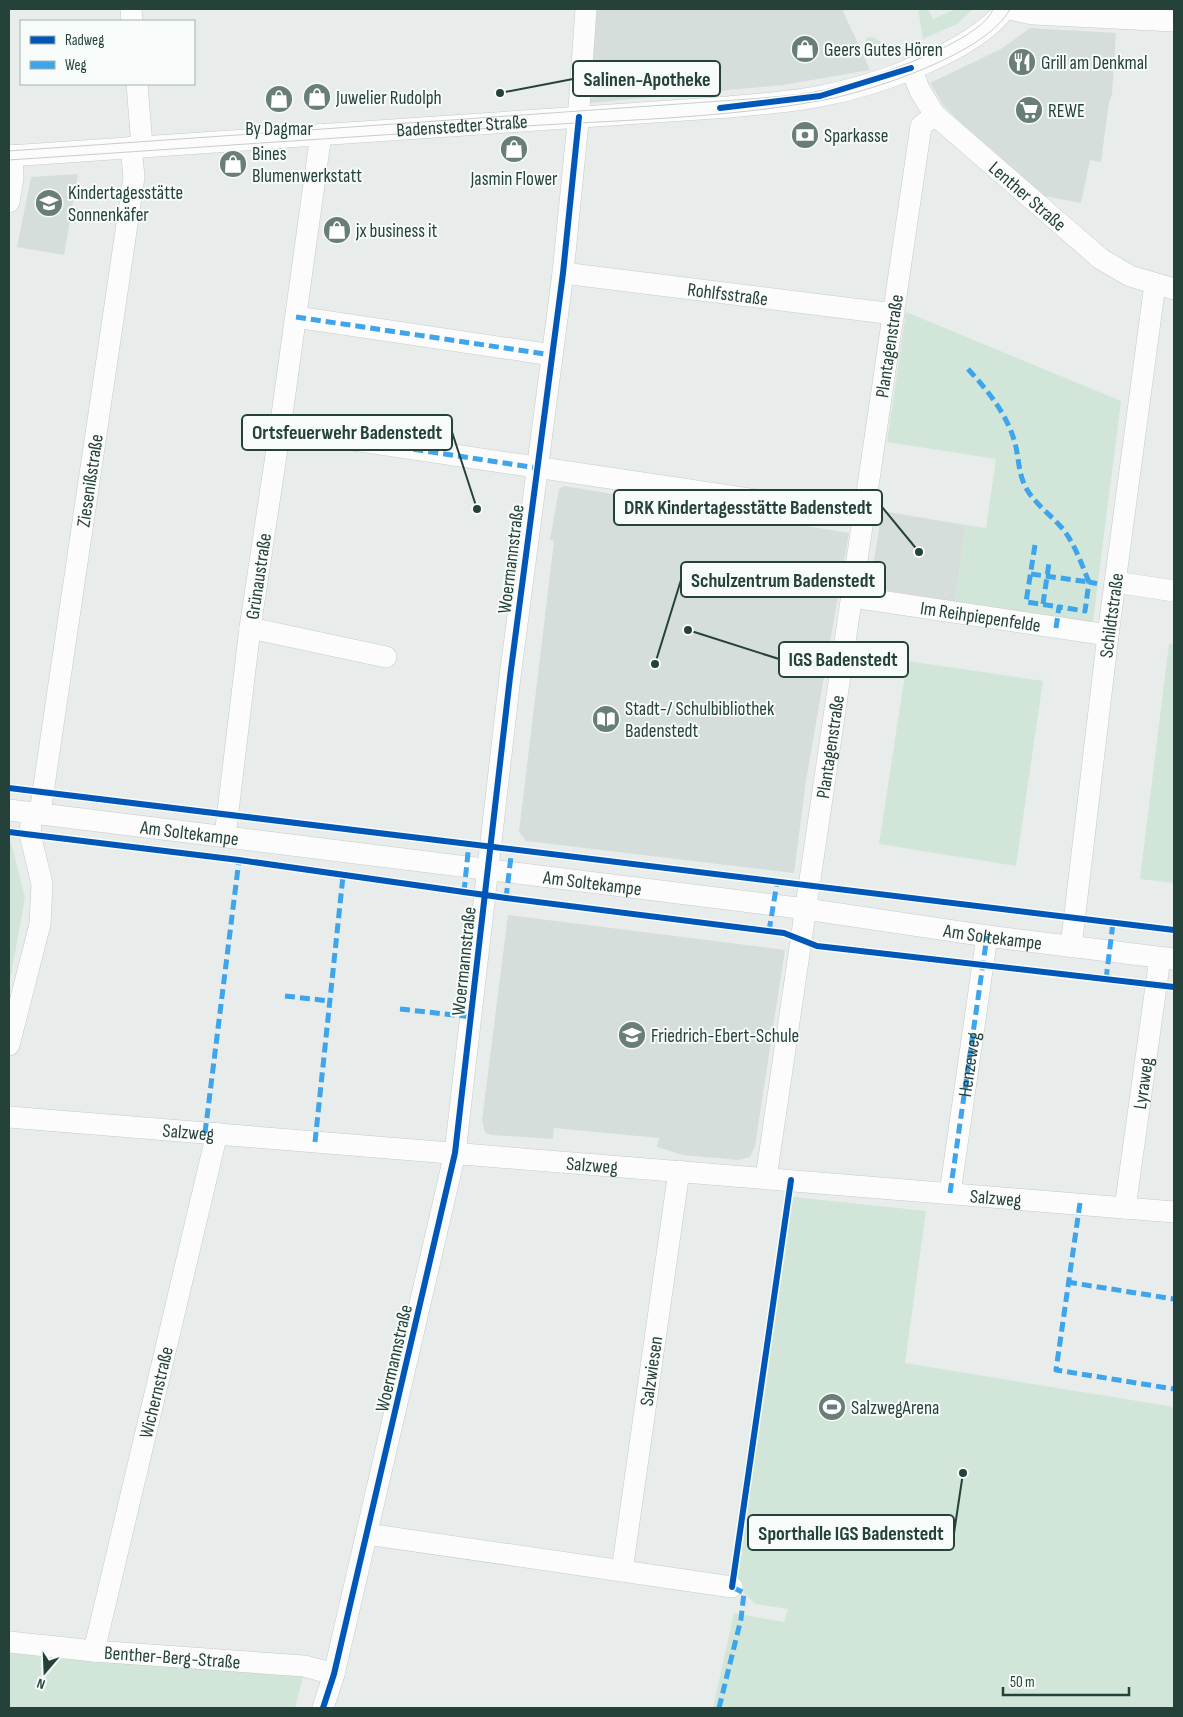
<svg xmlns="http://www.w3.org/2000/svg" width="1183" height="1717" font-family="'Sofia Sans Condensed',sans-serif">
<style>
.built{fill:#d6dedb}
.green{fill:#d1e6d8}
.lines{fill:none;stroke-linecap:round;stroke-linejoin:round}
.minor-casing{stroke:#c5cac8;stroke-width:22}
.minor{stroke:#fcfcfc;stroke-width:21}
.tram{stroke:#c9cdcc;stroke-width:1}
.quiet{stroke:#3ea4ec;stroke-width:5;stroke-dasharray:10 5;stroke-linecap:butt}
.cycleway-casing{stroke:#f7fbf9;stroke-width:9}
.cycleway{stroke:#0057b8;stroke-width:6}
.labels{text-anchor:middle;stroke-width:4;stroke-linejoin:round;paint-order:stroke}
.poi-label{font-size:19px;fill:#24423a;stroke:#f7fbf9;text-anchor:start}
.street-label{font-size:19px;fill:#24423a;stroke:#f7fbf9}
.leader{fill:none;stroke:#24423a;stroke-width:2}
.callout-dot{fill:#24423a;stroke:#f7fbf9;stroke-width:2}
.callout{fill:#f7fbf9;stroke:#24423a;stroke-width:2}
.callout-label{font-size:20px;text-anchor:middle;font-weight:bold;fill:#24423a}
</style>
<rect width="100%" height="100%" fill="#e8edeb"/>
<g class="built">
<path d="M597,9H842L870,70L783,85L589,103Z"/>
<path d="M1030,28L1116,33L1112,94L1109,102L1101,162L1090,160L1081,203L1044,196L958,120L944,106L930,83L1001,49Z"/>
<path d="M78,174L64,255L17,247L31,177Z"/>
<path d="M564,486L849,533L806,781L794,873L526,841L519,832L554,541L550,540L559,489Z"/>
<path d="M882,511L966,525L955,602L878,589L871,579Z"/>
<path d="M508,915L785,950L755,1146L750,1157L738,1160L683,1155L657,1147L659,1138L554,1128L553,1139L491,1135L485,1132L482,1120Z"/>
</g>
<g class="green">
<path d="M918,9H928L933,19L956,9H973L957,24L923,39Z"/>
<path d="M872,37L880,41L884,54L875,53L866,45V38Z"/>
<path d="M906,312L1121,401L1093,622L955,602L966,525L986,528L996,459L887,442Z"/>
<path d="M1169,643L1174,644V883L1140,879Z"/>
<path d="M907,661L1043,681L1016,866L879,844Z"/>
<path d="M9,841L11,842L25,898L9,986Z"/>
<path d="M793,1197L926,1211L905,1363L1174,1407V1708H713L734,1613L784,1622L788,1609L755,1604L736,1585Z"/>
<path d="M9,1648L303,1677L295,1708H9Z"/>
</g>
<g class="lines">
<defs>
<g id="minor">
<path d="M131,9L132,21"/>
<path d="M1009,9L1033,14L1174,21"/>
<path id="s1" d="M911,68L920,91L935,115L1101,259L1130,276L1174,289"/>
<path d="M137,84L142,146"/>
<path id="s2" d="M9,156L729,107C760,104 791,102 821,96C874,86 972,53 1005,9"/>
<path d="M9,202L13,178L12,155"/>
<path id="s3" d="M563,273L894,314"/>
<path d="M296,317L552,355"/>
<path d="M280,429L864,516"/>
<path d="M1115,582L1174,591"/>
<path id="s4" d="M853,597L1108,635"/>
<path d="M250,628L386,657"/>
<path id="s5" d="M9,810L806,909L987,936L1174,959"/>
<path id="s6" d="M40,813L134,177L131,147"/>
<path id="s7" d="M225,836L250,628L280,429L321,134"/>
<path id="s8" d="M1071,947L1108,635L1155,284"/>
<path d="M9,1045L40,924L42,884L30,834L32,812"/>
<path id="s9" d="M9,1117L1174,1212"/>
<path id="s10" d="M766,1178L921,126L935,115"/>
<path id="s11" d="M950,1193L987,936"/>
<path id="s12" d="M1125,1208L1160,958"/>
<path d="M367,1534L732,1587"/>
<path id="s13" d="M622,1571L679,1171"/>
<path id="s14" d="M9,1642L94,1651L304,1666L334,1674"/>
<path id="s15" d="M94,1651L217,1133"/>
<path d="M323,1708L334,1674L455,1153L510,677L563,273L578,122L586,9"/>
</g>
</defs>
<use href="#minor" class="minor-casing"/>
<use href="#minor" class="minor"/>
<g class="tram">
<path d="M9,151L750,99C771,97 793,96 814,92C851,86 981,44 993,9"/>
<path d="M9,160C176,149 343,137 510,127C613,120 722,119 824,100C872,91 988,53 1010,9"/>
</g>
<g class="quiet">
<path d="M296,317L552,355"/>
<path d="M968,369C988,391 1007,414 1015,443C1019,458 1018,473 1026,488C1035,504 1050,514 1062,528C1075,544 1081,563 1089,582"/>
<path d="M280,429L537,468"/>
<path d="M1035,545L1026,602L1059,607"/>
<path d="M1031,574L1089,582"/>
<path d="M1043,604L1049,563"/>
<path d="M1056,628L1059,607L1085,611L1089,582L1099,584"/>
<path d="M464,892L469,843"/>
<path d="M506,898L512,848"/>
<path d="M769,931L777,883"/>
<path d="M1106,979L1113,923"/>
<path d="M285,996L330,1001"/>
<path d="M400,1009L472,1017"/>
<path d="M205,1133L239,860"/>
<path d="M315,1142L343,876"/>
<path d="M950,1193L987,936"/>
<path d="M1080,1203L1056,1370L1174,1389"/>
<path d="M1067,1282L1174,1299"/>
<path d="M719,1708L741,1619L744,1593L732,1587"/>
</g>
<defs>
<g id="cycleway">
<path d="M720,108L820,96L911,68"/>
<path d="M9,788L1174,930"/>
<path d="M9,832L239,860L506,898L784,933L817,946L1174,987"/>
<path d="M732,1587L791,1180"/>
<path d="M323,1708L334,1674L455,1153L510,677L563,273L579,117"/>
</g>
</defs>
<use href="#cycleway" class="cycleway-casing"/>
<use href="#cycleway" class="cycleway"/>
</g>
<defs>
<symbol id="shop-disc" viewBox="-11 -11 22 22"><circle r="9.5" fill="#697e78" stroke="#f7fbf9"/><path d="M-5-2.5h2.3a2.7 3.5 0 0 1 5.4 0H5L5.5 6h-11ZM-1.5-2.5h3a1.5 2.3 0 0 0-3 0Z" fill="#fff"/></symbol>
<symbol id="restaurant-disc" viewBox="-11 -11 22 22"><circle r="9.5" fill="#697e78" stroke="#f7fbf9"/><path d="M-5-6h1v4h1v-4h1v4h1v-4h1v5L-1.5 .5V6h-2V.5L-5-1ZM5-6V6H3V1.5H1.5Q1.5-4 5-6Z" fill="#fff"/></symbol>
<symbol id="supermarket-disc" viewBox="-11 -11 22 22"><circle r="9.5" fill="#697e78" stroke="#f7fbf9"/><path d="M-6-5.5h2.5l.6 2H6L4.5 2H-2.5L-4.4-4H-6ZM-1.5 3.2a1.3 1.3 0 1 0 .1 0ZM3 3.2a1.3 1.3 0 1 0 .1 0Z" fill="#fff"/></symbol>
<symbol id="bank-disc" viewBox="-11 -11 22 22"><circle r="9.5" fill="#697e78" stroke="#f7fbf9"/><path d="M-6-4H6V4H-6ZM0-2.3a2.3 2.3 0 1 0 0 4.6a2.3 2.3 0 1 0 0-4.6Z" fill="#fff"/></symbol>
<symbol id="school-disc" viewBox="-11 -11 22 22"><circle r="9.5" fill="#697e78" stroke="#f7fbf9"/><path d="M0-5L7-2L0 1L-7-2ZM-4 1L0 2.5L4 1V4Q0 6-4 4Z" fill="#fff"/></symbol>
<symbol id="library-disc" viewBox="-11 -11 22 22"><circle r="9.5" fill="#697e78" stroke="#f7fbf9"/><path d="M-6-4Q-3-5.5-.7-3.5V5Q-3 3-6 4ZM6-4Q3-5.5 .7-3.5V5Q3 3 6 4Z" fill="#fff"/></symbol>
<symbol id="stadium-disc" viewBox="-11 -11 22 22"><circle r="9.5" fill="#697e78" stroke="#f7fbf9"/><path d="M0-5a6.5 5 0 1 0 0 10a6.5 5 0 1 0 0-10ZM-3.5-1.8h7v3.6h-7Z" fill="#fff"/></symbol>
</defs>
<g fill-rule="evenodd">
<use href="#shop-disc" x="789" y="33" width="32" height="32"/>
<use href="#restaurant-disc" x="1006" y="46" width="32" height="32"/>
<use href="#shop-disc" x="301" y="81" width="32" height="32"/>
<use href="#shop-disc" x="263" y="83" width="32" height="32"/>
<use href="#supermarket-disc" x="1013" y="94" width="32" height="32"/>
<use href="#bank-disc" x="789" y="119" width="32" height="32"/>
<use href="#shop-disc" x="498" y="133" width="32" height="32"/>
<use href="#shop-disc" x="217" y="148" width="32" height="32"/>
<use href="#school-disc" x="33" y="187" width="32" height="32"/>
<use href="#shop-disc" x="321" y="214" width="32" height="32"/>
<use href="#library-disc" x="590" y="703" width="32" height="32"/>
<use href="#school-disc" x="616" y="1019" width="32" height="32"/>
<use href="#stadium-disc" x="816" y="1391" width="32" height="32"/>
</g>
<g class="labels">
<g class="poi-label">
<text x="824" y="56">Geers Gutes Hören</text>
<text x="1041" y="69">Grill am Denkmal</text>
<text x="336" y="104">Juwelier Rudolph</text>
<text x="1048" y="117">REWE</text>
<text x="279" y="135" text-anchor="middle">By Dagmar</text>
<text x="824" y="142">Sparkasse</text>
<text x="252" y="160">Bines<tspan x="252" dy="22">Blumenwerkstatt</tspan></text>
<text x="514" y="185" text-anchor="middle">Jasmin Flower</text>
<text x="68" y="199">Kindertagesstätte<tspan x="68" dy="22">Sonnenkäfer</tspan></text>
<text x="356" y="237">jx business it</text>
<text x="625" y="715">Stadt-/ Schulbibliothek<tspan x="625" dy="22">Badenstedt</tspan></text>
<text x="651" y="1042">Friedrich-Ebert-Schule</text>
<text x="851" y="1414">SalzwegArena</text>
</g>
<g class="street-label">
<text dy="7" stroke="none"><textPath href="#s2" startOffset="454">Badenstedter Straße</textPath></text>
<text dy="7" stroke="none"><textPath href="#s1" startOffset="176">Lenther Straße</textPath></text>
<text dy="7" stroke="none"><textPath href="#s3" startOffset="166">Rohlfsstraße</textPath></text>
<text dy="7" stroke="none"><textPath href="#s10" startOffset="841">Plantagenstraße</textPath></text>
<text dy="7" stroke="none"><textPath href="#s6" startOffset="336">Ziesenißstraße</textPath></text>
<text transform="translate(510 559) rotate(-83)" y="7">Woermannstraße</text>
<text dy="7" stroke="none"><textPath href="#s7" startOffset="262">Grünaustraße</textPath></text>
<text dy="7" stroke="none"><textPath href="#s8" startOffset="334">Schildtstraße</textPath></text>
<text dy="7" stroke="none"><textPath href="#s4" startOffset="129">Im Reihpiepenfelde</textPath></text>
<text dy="7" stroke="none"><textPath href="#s10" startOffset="436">Plantagenstraße</textPath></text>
<text dy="7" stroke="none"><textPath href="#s5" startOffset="182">Am Soltekampe</textPath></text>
<text dy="7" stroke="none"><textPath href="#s5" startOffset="588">Am Soltekampe</textPath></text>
<text dy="7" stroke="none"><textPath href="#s5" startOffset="992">Am Soltekampe</textPath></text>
<text transform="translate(463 961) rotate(-84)" y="7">Woermannstraße</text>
<text dy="7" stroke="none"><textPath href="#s11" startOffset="130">Henzeweg</textPath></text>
<text dy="7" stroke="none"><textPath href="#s12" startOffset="126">Lyraweg</textPath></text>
<text dy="7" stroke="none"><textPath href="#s9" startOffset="180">Salzweg</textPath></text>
<text dy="7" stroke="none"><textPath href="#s9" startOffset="585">Salzweg</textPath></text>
<text dy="7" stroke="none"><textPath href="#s9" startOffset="990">Salzweg</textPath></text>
<text transform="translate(393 1358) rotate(-77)" y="7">Woermannstraße</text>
<text dy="7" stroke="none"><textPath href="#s13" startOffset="202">Salzwiesen</textPath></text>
<text dy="7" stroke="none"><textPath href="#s15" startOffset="266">Wichernstraße</textPath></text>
<text dy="7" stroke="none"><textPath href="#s14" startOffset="164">Benther-Berg-Straße</textPath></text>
</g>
</g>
<path class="leader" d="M500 93L573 79M477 509L452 432M919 552L882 507M655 664L681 580M688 630L779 659M963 1473L954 1533"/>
<g class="callout-dot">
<circle cx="500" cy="93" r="5"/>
<circle cx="477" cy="509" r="5"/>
<circle cx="919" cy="552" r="5"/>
<circle cx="655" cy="664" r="5"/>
<circle cx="688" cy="630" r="5"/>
<circle cx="963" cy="1473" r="5"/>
</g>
<g class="callout">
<rect x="573" y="61" width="147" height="35" rx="5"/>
<rect x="242" y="415" width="210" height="35" rx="5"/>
<rect x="614" y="490" width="268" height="35" rx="5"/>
<rect x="681" y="562" width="204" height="35" rx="5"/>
<rect x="779" y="642" width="129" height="35" rx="5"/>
<rect x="748" y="1515" width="206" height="35" rx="5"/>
</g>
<g class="callout-label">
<text x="647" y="86">Salinen-Apotheke</text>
<text x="347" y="439">Ortsfeuerwehr Badenstedt</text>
<text x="748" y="514">DRK Kindertagesstätte Badenstedt</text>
<text x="783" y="587">Schulzentrum Badenstedt</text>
<text x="843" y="666">IGS Badenstedt</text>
<text x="851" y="1540">Sporthalle IGS Badenstedt</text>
</g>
<rect width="1183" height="1717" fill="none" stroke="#24423a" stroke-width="20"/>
<rect x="20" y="20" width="175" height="65" fill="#f7fbf9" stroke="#a3b1ad"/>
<rect x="30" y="36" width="25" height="8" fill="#0057b8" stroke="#a3b1ad"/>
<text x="65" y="45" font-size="15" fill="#24423a">Radweg</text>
<rect x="30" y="61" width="25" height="8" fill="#3ea4ec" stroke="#a3b1ad"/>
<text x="65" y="70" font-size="15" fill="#24423a">Weg</text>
<g transform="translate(45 1672) rotate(199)" stroke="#f7fbf9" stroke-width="4" paint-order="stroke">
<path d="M0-4L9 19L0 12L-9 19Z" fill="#24423a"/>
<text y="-8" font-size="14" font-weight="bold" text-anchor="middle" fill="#24423a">N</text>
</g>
<path d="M1003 1687v8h126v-8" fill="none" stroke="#24423a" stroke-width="2.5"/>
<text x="1010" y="1687" font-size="15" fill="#24423a" stroke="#f7fbf9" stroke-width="4" paint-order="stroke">50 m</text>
</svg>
